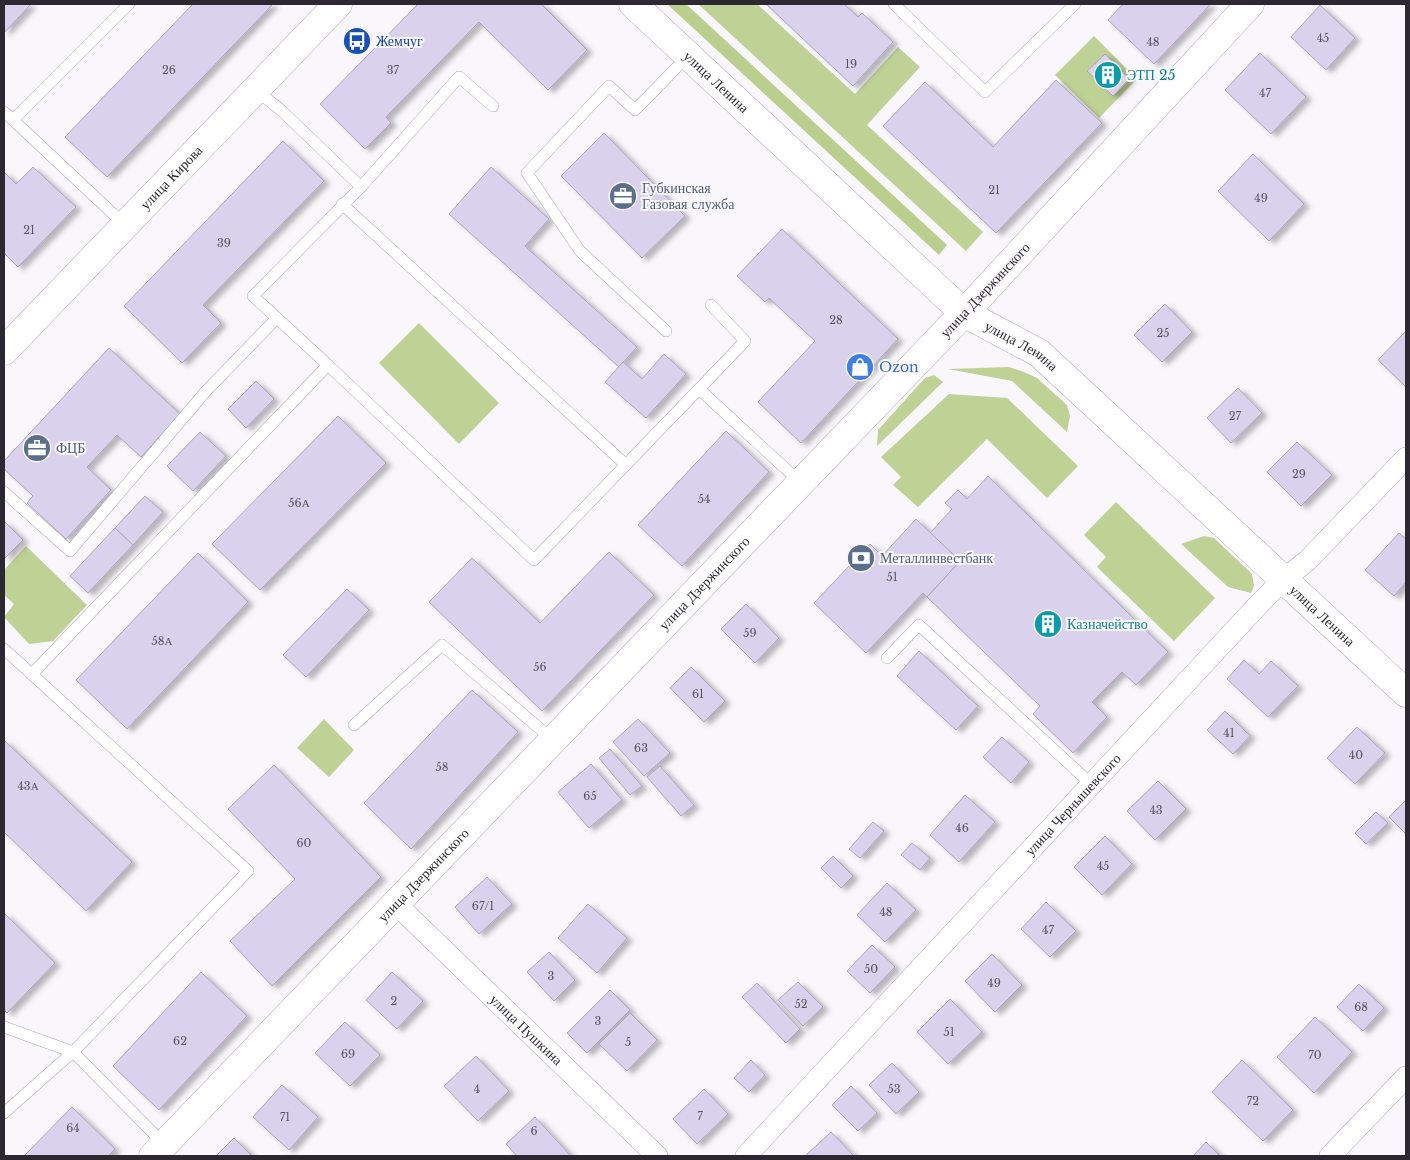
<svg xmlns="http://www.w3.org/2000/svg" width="1410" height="1160" font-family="'Libre Baskerville',serif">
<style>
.green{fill:#bfd296}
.forest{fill:#bace8d}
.building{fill:#dad1ec;stroke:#aca3bd;filter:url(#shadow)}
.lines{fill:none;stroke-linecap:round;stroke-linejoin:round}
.service-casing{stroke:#b1a8c2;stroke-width:12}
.minor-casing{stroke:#b1a8c2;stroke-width:22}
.tertiary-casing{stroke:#b1a8c2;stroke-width:29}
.secondary-casing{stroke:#b1a8c2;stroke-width:29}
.service{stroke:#fff;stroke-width:11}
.minor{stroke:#fff;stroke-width:21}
.tertiary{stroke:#fff;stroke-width:28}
.secondary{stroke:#fff;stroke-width:28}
.labels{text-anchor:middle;stroke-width:4;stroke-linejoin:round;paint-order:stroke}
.number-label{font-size:11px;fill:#585260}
.transit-label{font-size:14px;fill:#164399;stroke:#f9f7fc;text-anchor:start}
.culture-label{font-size:14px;fill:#0d838f;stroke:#f9f7fc;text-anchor:start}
.street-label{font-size:14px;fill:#2c2832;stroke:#f9f7fc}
.service-label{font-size:14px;fill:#4e5e75;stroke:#f9f7fc;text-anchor:start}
.shop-label{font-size:14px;fill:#366cbe;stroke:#f9f7fc;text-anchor:start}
</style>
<defs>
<filter id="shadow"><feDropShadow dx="5.5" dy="3" stdDeviation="2.5" flood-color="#0004"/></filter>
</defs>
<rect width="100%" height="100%" fill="#f9f7fc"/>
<g class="green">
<path d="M698,4H757L855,94L898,47L920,67L867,125L983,232L966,251Z"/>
<path d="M1094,36L1137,79L1099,118L1055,75Z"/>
<path d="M419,323L499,403L459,444L379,363Z"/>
<path d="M1009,367L1024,372L1037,378L1067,405L1070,416L1067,432L1012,381L948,369Z"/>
<path d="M934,375L943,382L877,446L878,430L925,378Z"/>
<path d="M949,394L1007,398L1078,466L1047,498L987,439L918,507L893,485L901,477L881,457Z"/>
<path d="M1116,502L1215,598L1174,641L1097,567L1106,557L1084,535Z"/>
<path d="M1204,536L1214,538L1252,574L1254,586L1251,593L1228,587L1181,544Z"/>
<path d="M26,546L87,605L53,641L29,644L4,617L14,604L4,595V570Z"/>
<path d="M324,719L354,750L329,777L297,748Z"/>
</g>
<path class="forest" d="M667,4H686L947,245L939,255Z"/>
<g class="building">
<path d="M4,4H31L4,33Z"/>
<path d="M193,4H273L107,177L65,137Z"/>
<path d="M418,4H541L587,50L548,90L479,22L386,117L391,123L365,149L320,104Z"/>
<path d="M766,4H844L858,17L862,13L893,42L853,86Z"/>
<path d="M1123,4H1211L1154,64L1108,20Z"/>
<path d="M1320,5L1355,38L1326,70L1291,37Z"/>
<path d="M362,32L365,35L353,48L349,45Z"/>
<path d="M1260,53L1306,97L1271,134L1225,90Z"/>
<path d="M1105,54L1129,79L1113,96L1087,71Z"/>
<path d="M1056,80L1102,123L996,233L883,126L925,82L993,147Z"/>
<path d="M604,133L685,216L642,258L561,176Z"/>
<path d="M283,141L324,181L203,305L221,323L182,363L124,306Z"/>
<path d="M1253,154L1304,204L1269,241L1218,191Z"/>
<path d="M33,167L76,207L18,267L4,253V172L16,184Z"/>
<path d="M491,167L549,219L525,246L637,347L619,367L449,214Z"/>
<path d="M782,229L898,339L801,443L758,402L815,341L769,298L765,302L737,276Z"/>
<path d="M1165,304L1192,332L1162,362L1134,335Z"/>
<path d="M1406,331V387L1378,360Z"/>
<path d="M109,348L180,414L141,457L117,435L87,467L111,490L66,539L27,503L33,496L4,469V461Z"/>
<path d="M664,354L686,374L646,418L605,382L623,362L642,379Z"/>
<path d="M256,381L274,399L246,428L228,409Z"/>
<path d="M1238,388L1262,413L1231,443L1207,418Z"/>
<path d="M338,416L386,463L260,590L212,544Z"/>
<path d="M726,431L769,472L682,566L638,525Z"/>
<path d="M200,432L226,456L193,491L167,466Z"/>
<path d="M1297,442L1332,475L1301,506L1267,472Z"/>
<path d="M988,476L1168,652L1136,685L1122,672L1092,702L1107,717L1073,753L1033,714L1040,706L927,597L960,561L930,533L952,509L945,503L958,490L967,499Z"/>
<path d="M145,496L163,512L133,545L115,528Z"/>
<path d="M916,519L960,561L927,597L923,593L866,653L814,603L870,544L882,556Z"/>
<path d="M4,521L23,540L4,559Z"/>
<path d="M115,528L133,545L88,593L70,576Z"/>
<path d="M1399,533L1406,539V582L1394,596L1365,570Z"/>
<path d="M609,552L654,595L542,711L429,602L472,558L540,623Z"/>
<path d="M198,553L248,602L127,729L76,680Z"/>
<path d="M347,589L369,610L306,677L283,655Z"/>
<path d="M746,604L779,638L755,663L721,629Z"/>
<path d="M919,651L978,706L956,730L897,676Z"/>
<path d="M1244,660L1259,674L1271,661L1298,686L1268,717L1227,679Z"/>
<path d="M691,667L725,701L704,722L670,688Z"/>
<path d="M472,690L518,732L411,849L364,803Z"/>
<path d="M1225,711L1250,736L1233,754L1207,730Z"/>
<path d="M638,719L670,753L644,776L613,742Z"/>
<path d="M1357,727L1385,753L1355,784L1327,758Z"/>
<path d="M1002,737L1029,762L1011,783L983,757Z"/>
<path d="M4,740L132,862L86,911L4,832Z"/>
<path d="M610,749L642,786L630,795L599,758Z"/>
<path d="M591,764L622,800L589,828L558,792Z"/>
<path d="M274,765L381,877L272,986L230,941L295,879L228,809Z"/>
<path d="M660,766L694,805L681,816L647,777Z"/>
<path d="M1158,781L1186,809L1155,840L1127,811Z"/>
<path d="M965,795L995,822L959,862L930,835Z"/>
<path d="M1406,800V834L1389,817Z"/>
<path d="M1376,812L1388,823L1366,844L1355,833Z"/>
<path d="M873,822L884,831L860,858L849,849Z"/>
<path d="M1105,836L1132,864L1102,895L1074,867Z"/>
<path d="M912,843L930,858L920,870L901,855Z"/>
<path d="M833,856L853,876L841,888L821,868Z"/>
<path d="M487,877L512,904L479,934L455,907Z"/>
<path d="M887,883L916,910L885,942L857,915Z"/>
<path d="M1046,902L1076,931L1050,957L1021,929Z"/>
<path d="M588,904L627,938L597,973L558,938Z"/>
<path d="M4,913L55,963L7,1013L4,1010Z"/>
<path d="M872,945L895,967L870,993L847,971Z"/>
<path d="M549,952L575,980L554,1001L527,972Z"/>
<path d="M992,954L1022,985L995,1012L965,981Z"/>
<path d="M201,972L247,1016L159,1110L113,1066Z"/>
<path d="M392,972L423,1001L397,1029L366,1000Z"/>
<path d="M798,982L823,1007L803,1026L778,1000Z"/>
<path d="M757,983L800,1029L786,1043L742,997Z"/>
<path d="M1359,984L1384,1008L1363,1031L1337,1007Z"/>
<path d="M610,990L630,1010L587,1053L567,1033Z"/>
<path d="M950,999L982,1032L948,1064L917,1032Z"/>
<path d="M630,1013L657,1040L627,1071L599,1044Z"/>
<path d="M1315,1017L1352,1052L1314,1093L1277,1057Z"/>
<path d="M345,1022L380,1055L350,1086L315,1053Z"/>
<path d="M476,1056L509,1091L478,1121L444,1086Z"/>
<path d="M751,1060L765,1075L749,1092L734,1078Z"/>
<path d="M1242,1060L1293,1110L1263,1141L1212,1092Z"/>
<path d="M892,1063L919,1092L896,1114L869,1085Z"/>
<path d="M282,1085L318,1117L289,1150L253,1117Z"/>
<path d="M851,1086L877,1113L858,1131L832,1105Z"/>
<path d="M704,1089L728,1114L697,1144L673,1119Z"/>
<path d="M72,1107L115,1149L108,1156H24Z"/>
<path d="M535,1117L570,1155L569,1156H517L506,1144Z"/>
<path d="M831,1132L854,1156H805Z"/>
<path d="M234,1138L252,1156H216Z"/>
<path d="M1206,1142L1220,1156H1193Z"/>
</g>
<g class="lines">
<defs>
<g id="service">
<path d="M894,4L985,92L1075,4"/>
<path d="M256,90L282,111L361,187"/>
<path d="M4,112L13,120L129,4"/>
<path d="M13,120L125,225"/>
<path d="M342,204L626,465"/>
<path d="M711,305L745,341L699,389L801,483"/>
<path d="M666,331L580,251L527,173L609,86L635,110L688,56"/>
<path d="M328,365L534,560L699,389"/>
<path d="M4,492L70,551L207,390L276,319"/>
<path d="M4,649L248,871L73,1052L4,1113"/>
<path d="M887,658L919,625L1091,784"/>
<path d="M32,674L328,365L253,296L361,187L459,77L493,106"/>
<path d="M354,725L442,645L553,740"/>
<path d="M4,1027L73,1052L164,1144"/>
</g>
<g id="minor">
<path id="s1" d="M396,904L657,1156"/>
<path id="s2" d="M746,1156L1261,602L1284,579L1307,561L1406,458"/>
<path d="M1330,1156L1406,1077"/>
</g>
<path id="tertiary" d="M964,313L1250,4"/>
<g id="secondary">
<path id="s3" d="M633,4L964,313L1039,353L1406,693"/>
<path id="s4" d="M4,351L338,4"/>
<path id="s5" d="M153,1156L964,313"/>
</g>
</defs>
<use href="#service" class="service-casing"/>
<use href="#minor" class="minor-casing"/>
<use href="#tertiary" class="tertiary-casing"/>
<use href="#secondary" class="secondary-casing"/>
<use href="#service" class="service"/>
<use href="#minor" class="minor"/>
<use href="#tertiary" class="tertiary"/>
<use href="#secondary" class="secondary"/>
</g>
<defs>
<symbol id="bus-disc" viewBox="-11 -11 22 22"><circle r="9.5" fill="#1a4fb4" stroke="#f9f7fc"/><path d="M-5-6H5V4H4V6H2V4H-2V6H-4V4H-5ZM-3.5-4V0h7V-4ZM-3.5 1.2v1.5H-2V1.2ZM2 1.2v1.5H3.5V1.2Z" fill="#fff"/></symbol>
<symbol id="building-disc" viewBox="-11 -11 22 22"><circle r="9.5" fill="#0f9aa8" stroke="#f9f7fc"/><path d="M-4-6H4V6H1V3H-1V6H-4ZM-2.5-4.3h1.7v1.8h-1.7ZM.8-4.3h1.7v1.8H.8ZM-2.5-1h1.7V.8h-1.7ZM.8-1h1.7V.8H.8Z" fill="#fff"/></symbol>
<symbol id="office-disc" viewBox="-11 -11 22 22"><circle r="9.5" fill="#5c6f8a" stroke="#f9f7fc"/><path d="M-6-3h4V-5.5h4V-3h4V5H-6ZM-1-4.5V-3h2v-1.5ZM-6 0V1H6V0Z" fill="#fff"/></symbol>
<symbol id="shop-disc" viewBox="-11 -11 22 22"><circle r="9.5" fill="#3f7fe0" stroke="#f9f7fc"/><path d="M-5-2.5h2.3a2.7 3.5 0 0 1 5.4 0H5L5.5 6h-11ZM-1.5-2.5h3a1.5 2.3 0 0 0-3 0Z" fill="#fff"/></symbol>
<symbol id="bank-disc" viewBox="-11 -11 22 22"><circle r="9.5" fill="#5c6f8a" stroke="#f9f7fc"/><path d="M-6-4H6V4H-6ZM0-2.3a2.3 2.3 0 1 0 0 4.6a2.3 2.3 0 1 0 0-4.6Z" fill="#fff"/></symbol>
</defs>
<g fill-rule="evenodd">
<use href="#bus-disc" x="341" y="25" width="32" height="32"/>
<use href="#building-disc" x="1092" y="59" width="32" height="32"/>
<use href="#office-disc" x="607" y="180" width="32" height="32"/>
<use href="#shop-disc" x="844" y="351" width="32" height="32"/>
<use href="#office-disc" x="21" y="432" width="32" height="32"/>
<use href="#bank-disc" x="845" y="542" width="32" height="32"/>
<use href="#building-disc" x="1032" y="608" width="32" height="32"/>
</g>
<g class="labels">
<g class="number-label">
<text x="1323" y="42">45</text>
<text x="1153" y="46">48</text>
<text x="851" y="68">19</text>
<text x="169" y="74">26</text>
<text x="393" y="74">37</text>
<text x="1265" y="97">47</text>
<text x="994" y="194">21</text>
<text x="1261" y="202">49</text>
<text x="29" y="234">21</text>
<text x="224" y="247">39</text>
<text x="836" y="324">28</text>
<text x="1163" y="337">25</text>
<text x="1235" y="420">27</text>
<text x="1299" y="478">29</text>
<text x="704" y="503">54</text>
<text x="299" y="507">56А</text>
<text x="892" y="581">51</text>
<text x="750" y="637">59</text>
<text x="162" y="645">58А</text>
<text x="540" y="671">56</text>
<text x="698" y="698">61</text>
<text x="1229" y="737">41</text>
<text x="641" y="752">63</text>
<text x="1356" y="759">40</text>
<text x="442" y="771">58</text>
<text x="28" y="790">43А</text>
<text x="590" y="800">65</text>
<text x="1156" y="814">43</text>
<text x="962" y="832">46</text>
<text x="304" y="847">60</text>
<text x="1103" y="870">45</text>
<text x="483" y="910">67/1</text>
<text x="886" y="916">48</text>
<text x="1048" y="934">47</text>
<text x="871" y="973">50</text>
<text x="551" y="980">3</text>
<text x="994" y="987">49</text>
<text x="394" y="1005">2</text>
<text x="801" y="1008">52</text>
<text x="1361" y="1011">68</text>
<text x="598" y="1025">3</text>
<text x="949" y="1036">51</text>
<text x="180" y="1045">62</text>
<text x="628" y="1046">5</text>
<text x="348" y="1058">69</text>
<text x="1315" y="1059">70</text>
<text x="477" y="1093">4</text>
<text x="894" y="1093">53</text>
<text x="1253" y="1105">72</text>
<text x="700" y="1120">7</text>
<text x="285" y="1121">71</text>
<text x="73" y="1132">64</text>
<text x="534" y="1135">6</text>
</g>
<g class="transit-label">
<text x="376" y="46">Жемчуг</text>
</g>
<g class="culture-label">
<text x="1127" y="80">ЭТП 25</text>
<text x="1067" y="629">Казначейство</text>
</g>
<g class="street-label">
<text dy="5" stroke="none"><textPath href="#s3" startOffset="114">улица Ленина</textPath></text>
<text dy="5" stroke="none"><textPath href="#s4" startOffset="241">улица Кирова</textPath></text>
<text transform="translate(985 290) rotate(-47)" y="5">улица Дзержинского</text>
<text dy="5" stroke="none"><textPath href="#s3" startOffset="519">улица Ленина</textPath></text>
<text dy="5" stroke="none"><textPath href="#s5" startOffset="795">улица Дзержинского</textPath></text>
<text dy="5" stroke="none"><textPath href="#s3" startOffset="924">улица Ленина</textPath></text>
<text dy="5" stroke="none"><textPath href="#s2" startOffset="480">улица Чернышевского</textPath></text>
<text dy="5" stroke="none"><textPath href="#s5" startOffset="390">улица Дзержинского</textPath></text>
<text dy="5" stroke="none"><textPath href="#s1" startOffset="181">улица Пушкина</textPath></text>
</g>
<g class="service-label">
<text x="642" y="193">Губкинская<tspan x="642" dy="16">Газовая служба</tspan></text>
<text x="56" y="453">ФЦБ</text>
<text x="880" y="563">Металлинвестбанк</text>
</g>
<g class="shop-label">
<text x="879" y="372">Ozon</text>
</g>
</g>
<rect width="1410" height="1160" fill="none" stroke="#2c2832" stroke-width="10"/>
</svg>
